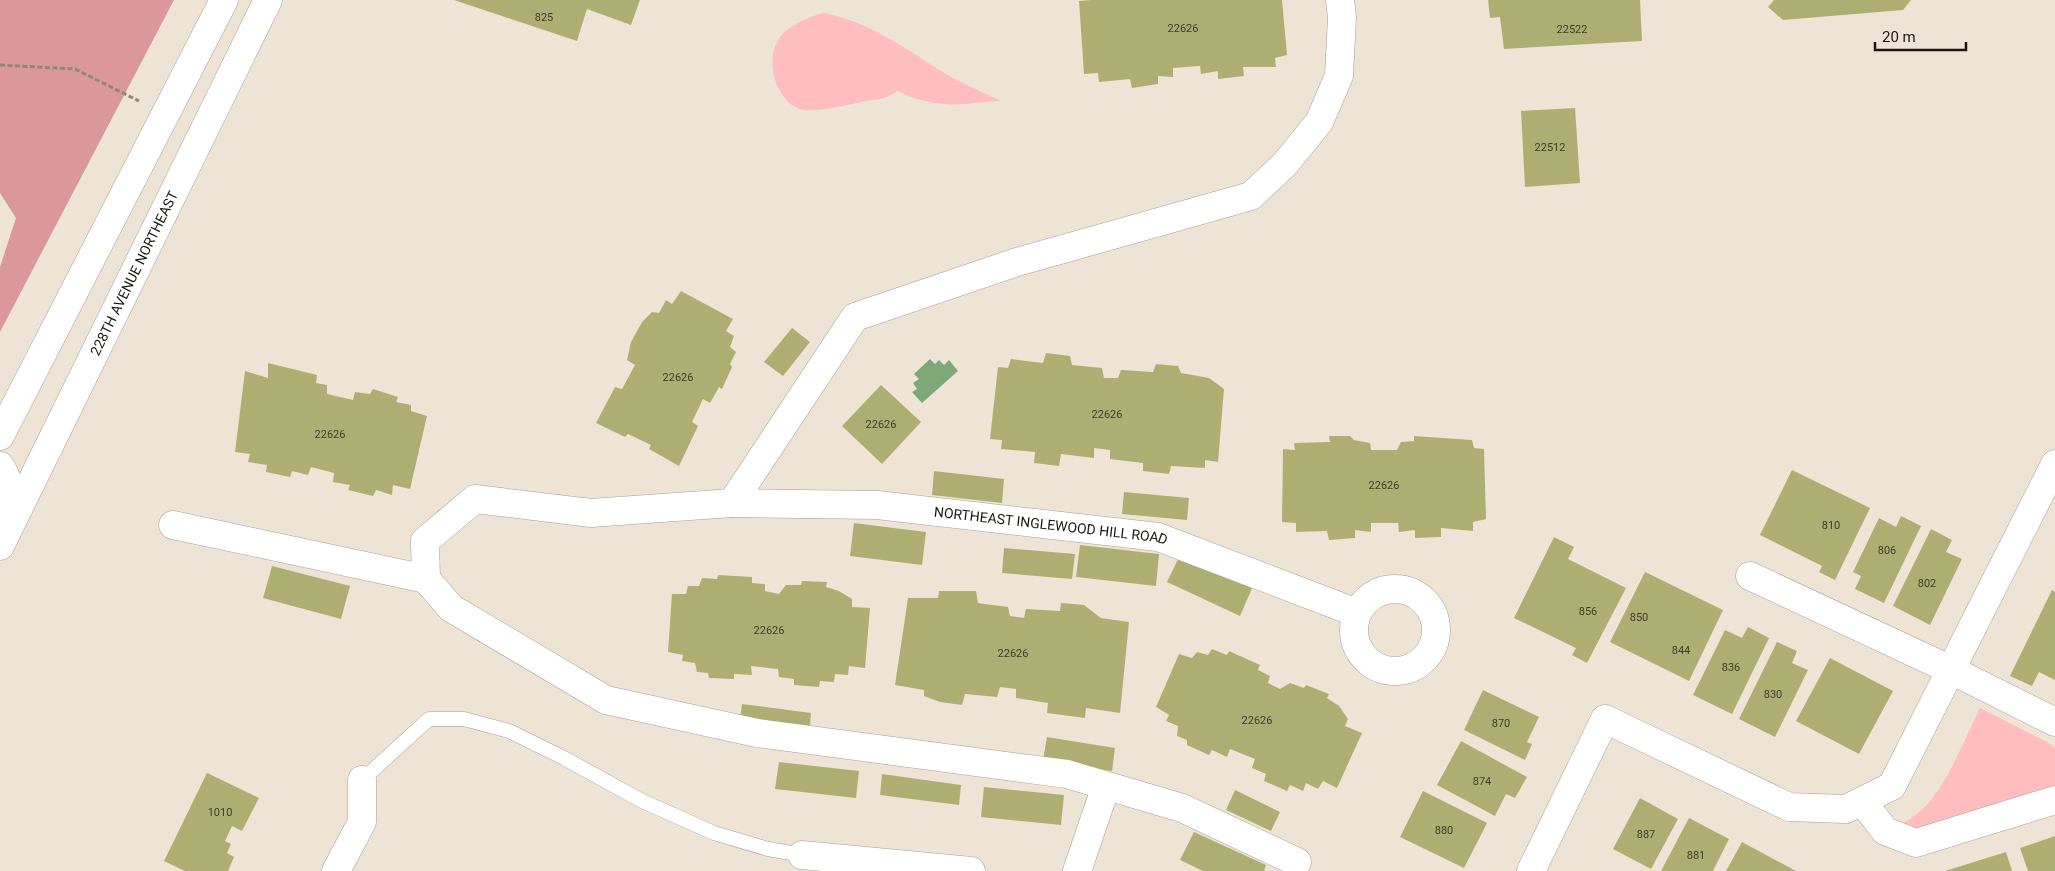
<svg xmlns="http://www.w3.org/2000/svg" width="2055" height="871" font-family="Roboto,sans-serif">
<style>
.green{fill:#ffbdbe}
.forest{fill:#db989a}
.water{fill:#7fa878}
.building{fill:#adaf72}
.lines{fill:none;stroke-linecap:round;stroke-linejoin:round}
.lane-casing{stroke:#a99f91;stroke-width:15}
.street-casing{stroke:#a99f91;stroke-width:29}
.secondary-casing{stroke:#a99f91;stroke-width:29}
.path{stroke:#8e877c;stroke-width:3;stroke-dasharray:5 2.5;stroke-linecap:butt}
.lane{stroke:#fff;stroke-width:14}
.street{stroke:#fff;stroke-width:28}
.secondary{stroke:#fff;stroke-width:28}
.labels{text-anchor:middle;stroke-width:5;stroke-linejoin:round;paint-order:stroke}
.number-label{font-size:11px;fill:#3e3c28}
.street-label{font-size:14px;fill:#191510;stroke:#eee4d5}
</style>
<rect width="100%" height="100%" fill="#eee4d5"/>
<g class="green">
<path d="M823,13C869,21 907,50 946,74C963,84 983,92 1001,101C989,101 978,103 966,104C942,106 917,101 897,91C885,101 872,99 857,103C843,106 814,113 800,109C775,101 764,58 780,37C789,25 809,17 823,13Z"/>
<path d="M1980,708L2049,743L2055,748V786L2046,792L1925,829L1898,827C1910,819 1922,811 1931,800C1951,775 1966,736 1980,708Z"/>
</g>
<path class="forest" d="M0,0H174L0,332V267L16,218L0,193Z"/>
<path class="water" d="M930,359L935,364L939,360L944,365L949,360L958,371L922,403L912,392L917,389L913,383L919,379L914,374Z"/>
<g class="building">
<path d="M454,0H640L631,25L587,9L577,41Z"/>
<path d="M1091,0H1282L1287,55L1275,58L1276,67H1243L1244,76L1218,79V71L1201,74L1200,66L1173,68V77L1158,76V84L1132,88L1130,79L1099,82L1098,73L1084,74L1079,1Z"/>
<path d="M1488,0H1640L1642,41L1504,49L1500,17L1490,18Z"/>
<path d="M1774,0H1911L1903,10L1783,20L1768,7Z"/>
<path d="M1575,108L1580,183L1525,187L1521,111Z"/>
<path d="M681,291L733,319L726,331L734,336L730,347L736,352L730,364L732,367L722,389L719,387L710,403L703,399L692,422L698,426L679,466L649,449L651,445L628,434L625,437L596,423L615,387L622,389L635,365L627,360L631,342L642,322L652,312L659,313L666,300L672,304Z"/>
<path d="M792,328L810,342L783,376L764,362Z"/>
<path d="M1046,353L1070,356L1072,365L1102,368L1104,378H1118L1121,370L1153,372L1156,364L1178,366L1181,373L1209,378L1224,389L1218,462L1205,460V468L1171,466L1169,474L1143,471V463L1110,459V450L1094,448V458L1061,454L1059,466L1034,463L1035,452L1001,449L1002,440L990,439L998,367L1008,368L1011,359L1043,363Z"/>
<path d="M268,363L317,375L316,383L327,385V394L353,400L355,392L370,394L373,389L398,397L396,402L411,405V411L427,416L410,489L393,485L392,495L376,490L373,496L348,490L350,485L333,482L334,473L311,467L308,475L292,471L290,477L266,472L267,465L248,462L250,454L235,452L245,371L268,378Z"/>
<path d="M881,385L921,422L882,464L842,426Z"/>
<path d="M1329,436H1350L1354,440L1370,443L1371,450H1397L1401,442L1414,441V436L1472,440L1474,448L1484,449L1486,519L1473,522V531L1441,528V537L1415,538V530L1399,532L1398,523H1371V532L1355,530V538L1329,540L1327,531L1296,532V523L1282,522L1283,449L1295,450L1294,443L1330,442Z"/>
<path d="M1792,470L1870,508L1835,580L1819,572L1822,566L1760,535Z"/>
<path d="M934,471L1004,479L1002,503L932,495Z"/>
<path d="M1124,492L1189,498L1187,520L1122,514Z"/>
<path d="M1901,516L1921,526L1884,603L1855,589L1861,576L1853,572L1879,518L1896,527Z"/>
<path d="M854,523L926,532L922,565L850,556Z"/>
<path d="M1931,529L1952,540L1946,552L1962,559L1930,625L1893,606Z"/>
<path d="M1554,537L1574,547L1568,559L1626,588L1587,663L1572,655L1576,648L1514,618Z"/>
<path d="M1080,545L1159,554L1156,586L1076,577Z"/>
<path d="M1004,548L1075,554L1072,579L1002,573Z"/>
<path d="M1181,553L1253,586L1240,616L1167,582Z"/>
<path d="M272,566L350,586L341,619L263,598Z"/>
<path d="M1645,572L1723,610L1689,681L1610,642Z"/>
<path d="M718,575L752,577V583L765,584V591L779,594L786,585H801L802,581L827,582L826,587L839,591L852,599V607L870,608L865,668L849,666L848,675L835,674L834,682L820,681L819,687L794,685V679L779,677L778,669L751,666L752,675L734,674V679L709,678L708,673L697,672L695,663L682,661L683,655L668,652L672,594H686L688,586H699L702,578L717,579Z"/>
<path d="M2052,590L2055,592V680L2039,672L2032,686L2010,676Z"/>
<path d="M939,591H976L978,603L1008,607L1010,616L1024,618L1026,609L1060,611L1061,603L1084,605L1101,618L1129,622L1120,713L1086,708L1085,718L1047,713L1048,703L1016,698V689L1000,687L997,697L965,694L962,705L940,702L924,696V690L895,685L908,598H938Z"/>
<path d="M1748,627L1769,638L1732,714L1693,695L1725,630L1742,638Z"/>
<path d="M1777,642L1797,651L1792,663L1808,670L1775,737L1739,719Z"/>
<path d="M1212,649L1227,655L1229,651L1260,665L1258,670L1270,676L1268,683L1280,689L1290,683L1304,688L1306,685L1329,694L1327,698L1339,706L1348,719L1345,726L1362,733L1337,788L1323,781L1318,789L1306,783L1303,791L1290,785L1287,791L1264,781L1266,774L1252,768L1255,759L1230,749L1227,757L1212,750L1209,755L1187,745V740L1177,736L1178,726L1166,721L1169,715L1156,707L1179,654L1192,658L1197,652L1208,655Z"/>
<path d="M1830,658L1893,691L1859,754L1796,721Z"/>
<path d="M1483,690L1539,717L1527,742L1532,744L1525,760L1464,730Z"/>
<path d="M742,704L811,713L809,736L739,727Z"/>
<path d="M1047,737L1115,748L1112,771L1043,760Z"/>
<path d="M1461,741L1527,777L1515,798L1506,794L1495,816L1437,785Z"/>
<path d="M779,762L859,771L856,798L775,789Z"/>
<path d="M207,773L259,798L242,831L232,826L225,841L231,844L227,853L234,857L228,871H185L164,861Z"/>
<path d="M882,774L961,785L959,805L880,795Z"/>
<path d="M984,787L1064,795L1061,825L981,817Z"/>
<path d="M1235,790L1280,812L1271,831L1226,810Z"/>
<path d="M1423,791L1487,823L1464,868L1400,837Z"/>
<path d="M1640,798L1678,819L1651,869L1613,849Z"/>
<path d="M1689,818L1729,839L1713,871H1661Z"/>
<path d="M1194,832L1266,865L1264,871H1203L1180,860Z"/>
<path d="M2055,836V871H2028L2020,848Z"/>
<path d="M1742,842L1796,871H1726Z"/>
<path d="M2006,852L2012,871H1945Z"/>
</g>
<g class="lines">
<defs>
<path id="lane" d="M362,780L429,719H464L509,731L564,758L642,801L714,833L768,849L802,855"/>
<g id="street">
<path id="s1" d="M732,503L877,505L1158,537L1357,613"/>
<path d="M173,525L426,579"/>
<path d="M1750,576L1951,670L2055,722"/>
<circle cx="1395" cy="630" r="41"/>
<path d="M1862,801L1885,831L1916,843L2055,800"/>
<path d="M802,855L971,871"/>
<path d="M1297,862L1182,808L1067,774L757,733L606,700L451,608L426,579L425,541L475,499L591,513L732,503L855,317L1017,262L1251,196L1285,164L1319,122L1339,76L1342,17L1340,0"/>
<path d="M336,871L362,822V780"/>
<path d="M1077,871L1106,786"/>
<path d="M1531,871L1605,719L1789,807L1846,809L1892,786L2055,464"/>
</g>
<g id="secondary">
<path d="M0,436L224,0"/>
<path d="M0,466C13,486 10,494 0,515"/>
<path id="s2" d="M0,546L268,0"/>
</g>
</defs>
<use href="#lane" class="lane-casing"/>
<use href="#street" class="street-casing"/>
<use href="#secondary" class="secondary-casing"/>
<path class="path" d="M0,65L75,69L139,101"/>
<use href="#lane" class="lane"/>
<use href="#street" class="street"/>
<use href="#secondary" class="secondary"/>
</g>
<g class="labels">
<g class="number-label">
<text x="544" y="21">825</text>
<text x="1183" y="32">22626</text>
<text x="1572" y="33">22522</text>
<text x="1550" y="151">22512</text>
<text x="678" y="381">22626</text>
<text x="1107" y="418">22626</text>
<text x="881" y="428">22626</text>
<text x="330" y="438">22626</text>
<text x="1384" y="489">22626</text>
<text x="1831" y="529">810</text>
<text x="1887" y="554">806</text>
<text x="1927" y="587">802</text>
<text x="1588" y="615">856</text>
<text x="1639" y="621">850</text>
<text x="769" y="634">22626</text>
<text x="1681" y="654">844</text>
<text x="1013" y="657">22626</text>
<text x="1731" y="671">836</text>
<text x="1773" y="698">830</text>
<text x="1257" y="724">22626</text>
<text x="1501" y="727">870</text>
<text x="1482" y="785">874</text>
<text x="220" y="816">1010</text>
<text x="1444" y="834">880</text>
<text x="1646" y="838">887</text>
<text x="1696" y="859">881</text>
</g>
<g class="street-label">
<text dy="5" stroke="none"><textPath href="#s2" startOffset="304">228TH AVENUE NORTHEAST</textPath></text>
<text dy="5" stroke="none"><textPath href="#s1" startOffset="320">NORTHEAST INGLEWOOD HILL ROAD</textPath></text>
</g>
</g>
<path d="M1875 42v8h91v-8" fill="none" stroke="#191510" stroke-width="2.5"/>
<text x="1882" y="42" font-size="15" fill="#191510" stroke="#eee4d5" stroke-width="4" paint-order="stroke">20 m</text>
</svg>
